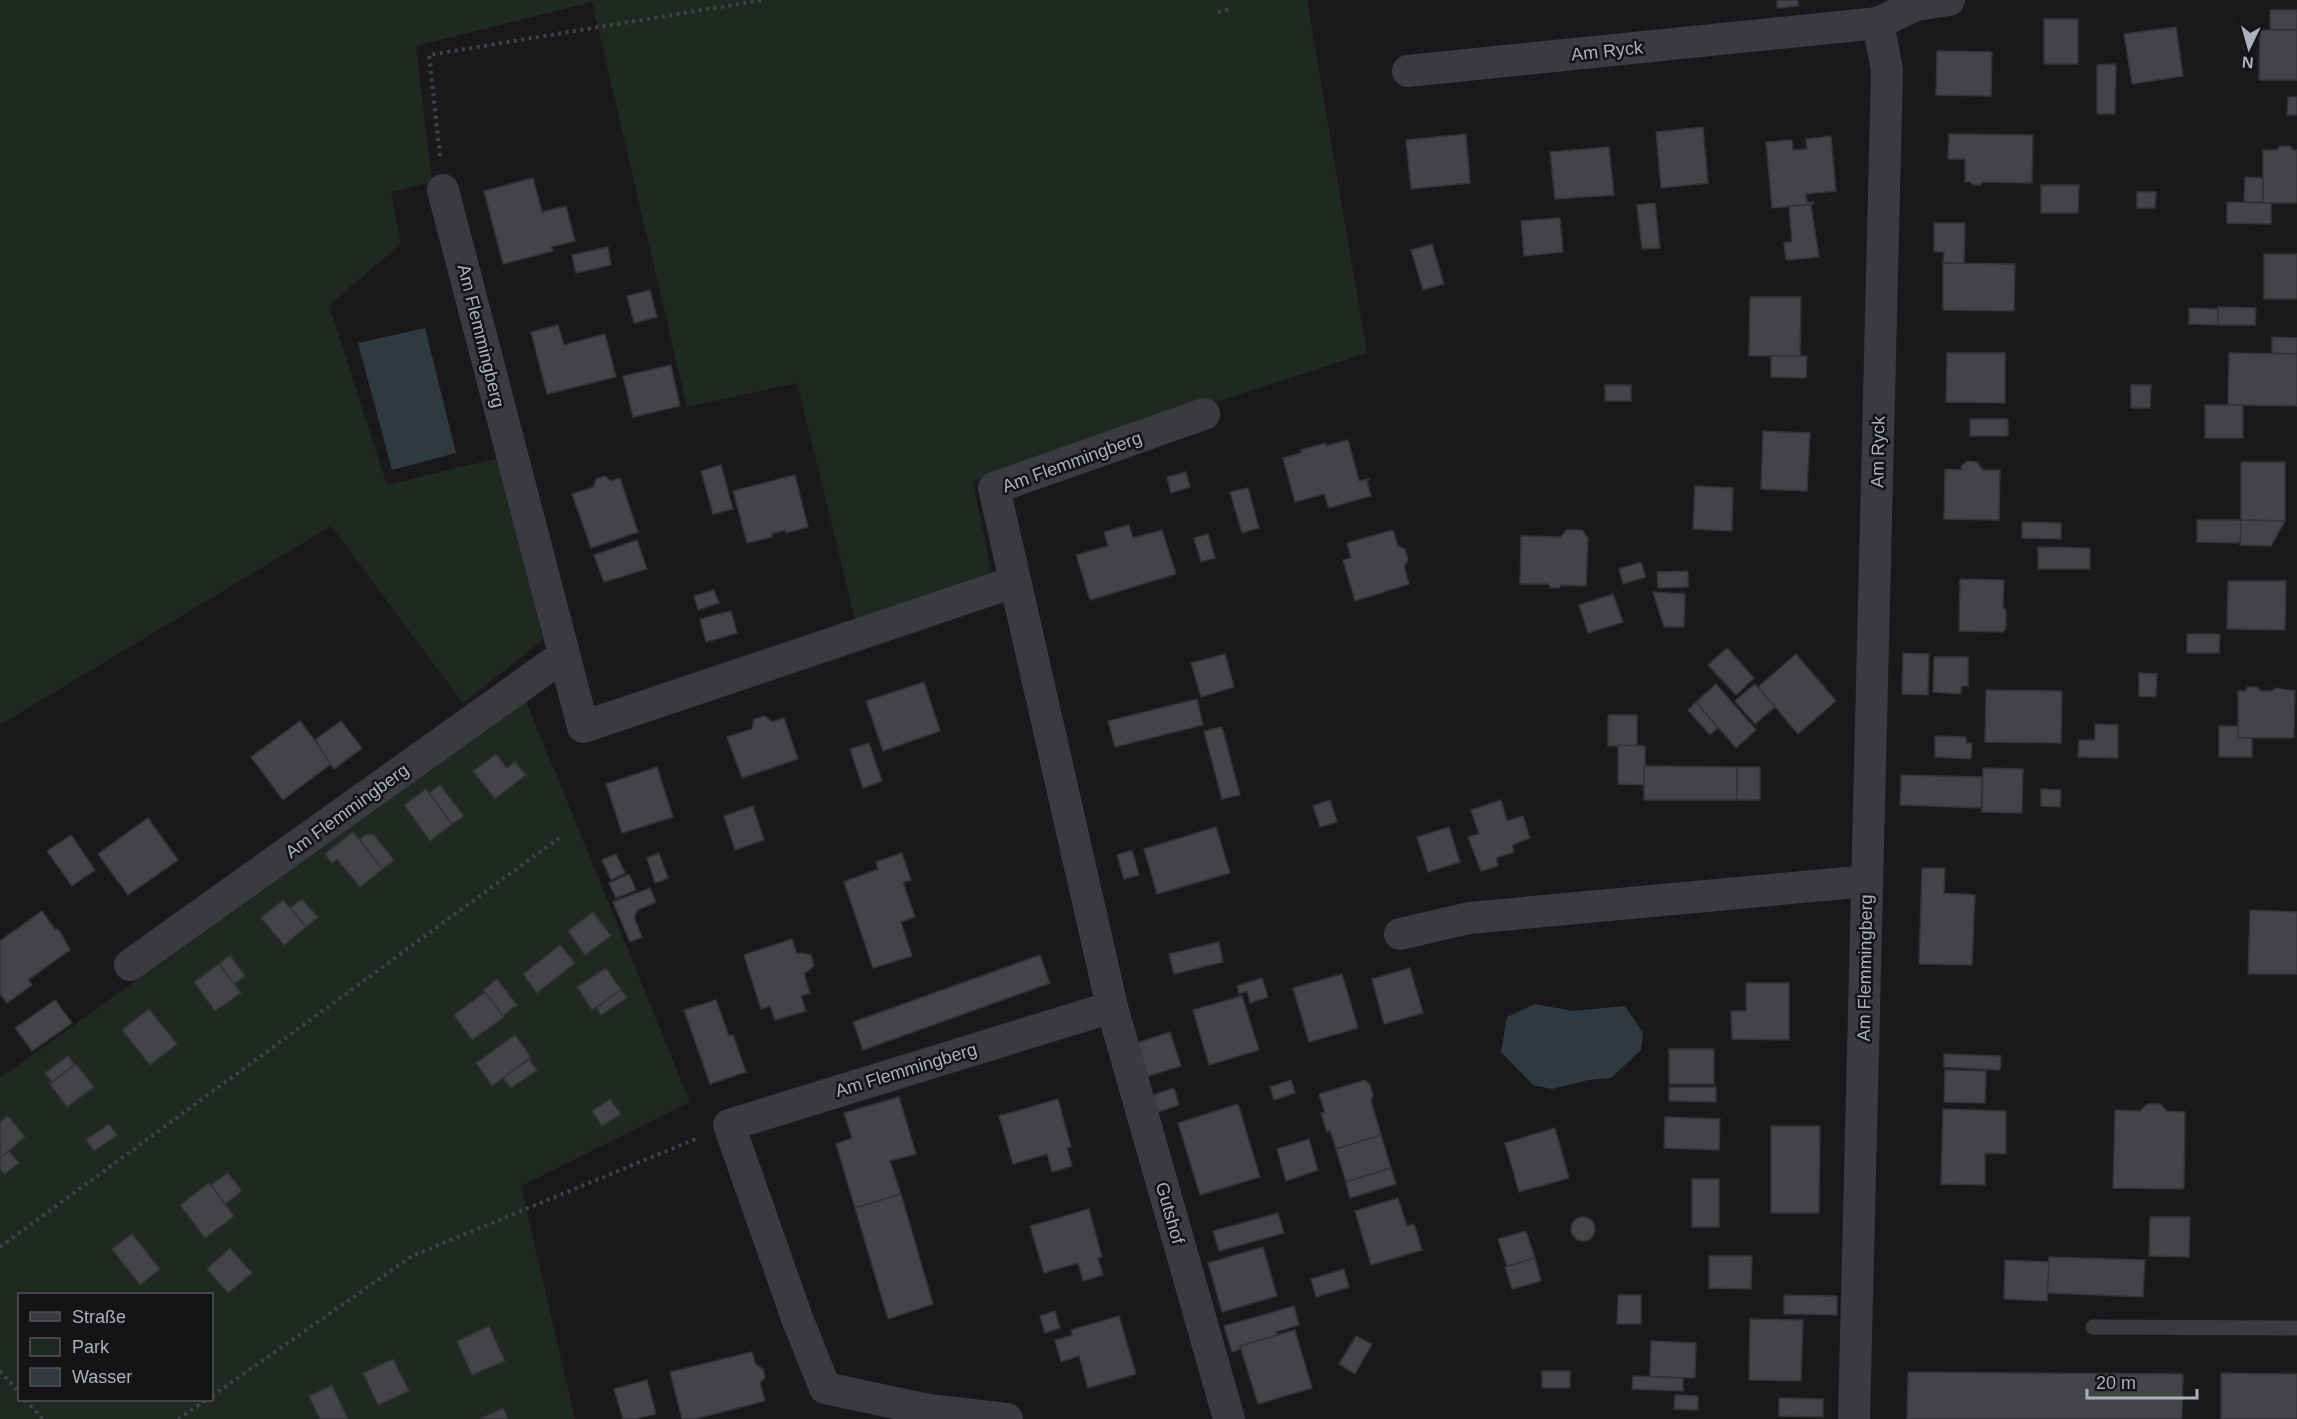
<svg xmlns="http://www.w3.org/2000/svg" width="2297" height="1419" font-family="Helvetica,sans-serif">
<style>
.green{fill:#202921;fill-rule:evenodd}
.water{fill:#2e3940}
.building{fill:#434448;stroke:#333337;stroke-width:1.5}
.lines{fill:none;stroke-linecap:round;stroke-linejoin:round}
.path{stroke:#3f4247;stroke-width:4;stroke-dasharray:3 4.5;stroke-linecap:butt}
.lane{stroke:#393b40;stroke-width:15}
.street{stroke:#393b40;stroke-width:32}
.labels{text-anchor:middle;stroke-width:5;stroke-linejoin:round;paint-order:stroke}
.street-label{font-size:18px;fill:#abb1bb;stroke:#141416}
</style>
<rect width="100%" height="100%" fill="#19191b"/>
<g class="green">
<path d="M0,0H1307L1367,353L973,481L991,570L979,582L855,619L797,383L687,407L592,2L416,46L432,182L391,192L401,244L329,305L387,485L498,458L543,640L463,703L331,526L0,725Z"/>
<path d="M526,701L690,1102L521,1186L575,1419H0V1078ZM20,1294H212V1400H20Z"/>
</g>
<g class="water">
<path d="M425,328L456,453L392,470L358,343Z"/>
<path d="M1535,1004L1573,1011L1625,1006L1643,1033L1641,1050L1611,1078L1588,1080L1552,1089L1533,1085L1501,1052L1507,1017Z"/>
</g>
<g class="building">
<path d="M1777,0H1798V6L1777,8Z"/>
<rect x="2270" y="10" width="27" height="20"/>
<rect x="2044" y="19" width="34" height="45"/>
<path d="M2176,27L2183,76L2132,84L2124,34Z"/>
<path d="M2260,30H2297V80H2259Z"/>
<path d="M1937,51L1992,52L1991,96L1936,95Z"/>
<path d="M2116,64L2115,114H2097V65Z"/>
<path d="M2288,97H2297V115H2287Z"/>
<path d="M1703,127L1708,183L1661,188L1656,132Z"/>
<path d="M1466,134L1470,183L1411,189L1406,140Z"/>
<path d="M1949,134L2033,135L2032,183L1983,182L1980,185H1973L1970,182H1965V159H1948Z"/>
<path d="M1831,136L1836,191L1806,194L1807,202H1813L1814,204L1772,208L1766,142L1792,140L1793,150L1807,149L1806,139Z"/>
<path d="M2280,146H2290L2293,150H2297V203H2263V150H2277Z"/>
<path d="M1609,147L1614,195L1555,199L1550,152Z"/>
<path d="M2245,177L2263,178V202H2244Z"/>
<path d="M533,178L542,212L566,206L575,241L551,247L553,251L503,264L484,191Z"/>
<path d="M2041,185H2079L2078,213H2041Z"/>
<path d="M2137,192H2156L2155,208H2137Z"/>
<path d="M2227,202L2271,203V224L2227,223Z"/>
<path d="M1655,203L1660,248L1642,249L1637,205Z"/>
<path d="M1811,205L1819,257L1786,260L1784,243L1792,242L1789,206Z"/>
<path d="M1560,218L1563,252L1524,256L1521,221Z"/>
<path d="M1934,223H1965L1964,264L1943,263L1944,252H1934Z"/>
<path d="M1432,244L1444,284L1423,290L1411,250Z"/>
<path d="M608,247L611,265L576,273L572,255Z"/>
<rect x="2264" y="254" width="33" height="45"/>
<path d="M1943,263L2015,264L2014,311L1943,310Z"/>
<path d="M650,290L657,317L634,323L627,296Z"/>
<path d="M1750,297H1801L1800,356H1749Z"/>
<path d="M2218,307L2256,308L2255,325H2218Z"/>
<path d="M2189,308L2218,309V325L2189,324Z"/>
<path d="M558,325L564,345L605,334L616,377L547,394L531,332Z"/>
<path d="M2272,337L2297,338V354L2272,353Z"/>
<path d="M1947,353H2005V403L1946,402Z"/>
<path d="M2229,353L2297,354V406L2228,405Z"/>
<path d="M1771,356H1807L1806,378L1771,377Z"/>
<path d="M671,365L680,406L633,417L623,376Z"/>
<rect x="1605" y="385" width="26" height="16"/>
<path d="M2131,385H2151L2150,408H2131Z"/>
<rect x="2205" y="405" width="38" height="33"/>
<rect x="1970" y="419" width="38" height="17"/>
<path d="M1763,431L1810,433L1807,491L1761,489Z"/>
<path d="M1348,440L1359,481L1369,479L1367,482L1371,496L1329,508L1324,494L1295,502L1283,458L1302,453L1301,450L1326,443V446Z"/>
<path d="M1968,461L1977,462L1983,470H2000L1999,520L1944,519L1945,469L1962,470L1961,466Z"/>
<path d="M2241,462H2285V521L2241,520Z"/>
<path d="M721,465L733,509L713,514L701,471Z"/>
<path d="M1186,472L1190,487L1171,493L1167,477Z"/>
<path d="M795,475L808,527L786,533L785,530L772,534V537L747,543L733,491Z"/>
<path d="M605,476L611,481L620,478L638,532L591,548L572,494L594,487L596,479Z"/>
<path d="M1695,486L1733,488L1732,531L1693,529Z"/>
<path d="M1248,488L1259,528L1242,533L1230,492Z"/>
<path d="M2197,520H2241V543L2197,542Z"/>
<path d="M2241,520L2285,521L2271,546L2240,545Z"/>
<path d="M2022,522L2061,523V539L2022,538Z"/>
<path d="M1129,525L1133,538L1162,530L1176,574L1090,600L1076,555L1108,546L1104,532Z"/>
<path d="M1393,530L1398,546L1405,549L1408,560L1404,566L1409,584L1355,601L1343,560L1351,558L1347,543Z"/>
<path d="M1566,530H1582L1588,538L1586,586L1561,585L1559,588H1551L1548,584H1520L1521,536L1561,537Z"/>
<path d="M1208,534L1215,558L1201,562L1194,538Z"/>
<path d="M637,540L647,569L604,582L594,555Z"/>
<path d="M2038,547L2090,548V569H2038Z"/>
<path d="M1641,562L1646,577L1623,584L1619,569Z"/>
<path d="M1688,571V587L1658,588L1657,572Z"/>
<path d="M1960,579L2004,580L2003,608L2006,610V628L2003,632L1959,631Z"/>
<path d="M2228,581H2286L2285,630L2227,629Z"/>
<path d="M714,590L719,603L698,610L694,596Z"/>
<path d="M1653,592L1685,594L1684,627H1664Z"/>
<path d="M1613,594L1623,622L1588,633L1579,605Z"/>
<path d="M731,611L737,633L706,642L700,619Z"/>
<path d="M2187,634H2220L2219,653H2187Z"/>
<path d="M1727,648L1754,678L1736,695L1708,665Z"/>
<path d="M1903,653L1929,654L1928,695L1902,694Z"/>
<path d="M1225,654L1234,687L1201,697L1191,663Z"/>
<path d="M1796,654L1836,701L1798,734L1758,687Z"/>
<path d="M1934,657H1968V686H1961V694L1933,692Z"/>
<path d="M2139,673L2157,674L2156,697L2139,696Z"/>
<path d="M924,682L940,731L883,751L866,701Z"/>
<path d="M1716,684L1756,730L1736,748L1696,702Z"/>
<path d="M1755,684L1775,707L1755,724L1735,701Z"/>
<path d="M2248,687H2257L2261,691H2272L2276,688L2295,691L2294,738H2238V691H2245Z"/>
<path d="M1986,690L2062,691L2061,743L1985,742Z"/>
<path d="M1197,699L1203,725L1115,747L1108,721Z"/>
<path d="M1696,702L1718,728L1710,735L1688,710Z"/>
<rect x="1608" y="715" width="29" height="31"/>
<path d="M765,716L772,722L784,718L798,759L742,778L727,737L752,729L754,719Z"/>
<path d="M300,721L332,763L283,800L251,757Z"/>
<path d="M341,721L362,748L334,769L315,740Z"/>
<path d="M2095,724L2118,725V758L2078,757L2079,740H2095Z"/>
<path d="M2219,726H2238V738H2252V757H2219Z"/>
<path d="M1222,727L1240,795L1222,799L1204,731Z"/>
<path d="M1935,736L1966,737V743H1972L1971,759L1935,757Z"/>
<path d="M869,743L882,781L863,788L850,749Z"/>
<path d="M1618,745L1645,746V785L1618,784Z"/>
<path d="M496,754L507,768L515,762L526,775L495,799L473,771Z"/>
<path d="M1644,766L1737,767V800H1644Z"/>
<path d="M657,767L673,817L622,833L606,784Z"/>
<rect x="1737" y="767" width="23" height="33"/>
<path d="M1983,768L2023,769L2022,813L1982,812Z"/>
<path d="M1901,775L1982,777L1981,808L1900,805Z"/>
<path d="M440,785L464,816L452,824L429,793Z"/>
<path d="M426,789L452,824L430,841L404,805Z"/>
<path d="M2041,789L2061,790L2060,807L2041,806Z"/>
<path d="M1330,800L1337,822L1320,827L1313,806Z"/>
<path d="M1501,800L1507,821L1523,816L1530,838L1512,845L1514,852L1496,858L1498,866L1481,871L1468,837L1479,834L1471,810Z"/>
<path d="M753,806L764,840L735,850L724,816Z"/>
<path d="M148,818L178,860L128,895L98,854Z"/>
<path d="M1216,827L1230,873L1157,894L1144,849Z"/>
<path d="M1449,827L1460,862L1428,872L1417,837Z"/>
<path d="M353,832L383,869L360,887L337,859L332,863L325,854Z"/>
<path d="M71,835L95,870L72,886L47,851Z"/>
<path d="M365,835H374L394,860L382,869L360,840Z"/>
<path d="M1132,850L1139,875L1124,879L1117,855Z"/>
<path d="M659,853L668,878L655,883L647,858Z"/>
<path d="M902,853L911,880L903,882L915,917L901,922L912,956L873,968L844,882L878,869L876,862Z"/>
<path d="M616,854L625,873L611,880L602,860Z"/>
<path d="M1922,868H1945L1944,893L1975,895L1972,965L1919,964Z"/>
<path d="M629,874L636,890L616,898L609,883Z"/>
<path d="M650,888L656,902L638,910L634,917L642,937L630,942L613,902Z"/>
<path d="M302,899L318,917L306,927L290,908Z"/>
<path d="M283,900L306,927L284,945L261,918Z"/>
<path d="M2250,910L2297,912V974H2248Z"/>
<path d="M42,911L55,929L59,930L70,950L28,980L32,985L7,1003L0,994V941Z"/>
<path d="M593,912L611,936L585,955L568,931Z"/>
<path d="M792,939L797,954L801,953L811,955L814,966L804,974L810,993L801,996L806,1011L775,1020L770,1006L761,1009L744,955Z"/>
<path d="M1219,942L1223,962L1174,974L1169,954Z"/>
<path d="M560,945L575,963L537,993L523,974Z"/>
<path d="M230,955L245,976L234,984L219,964Z"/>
<path d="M1040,955L1050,983L863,1050L853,1022Z"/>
<path d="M219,964L241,993L215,1011L194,982Z"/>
<path d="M606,968L621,990L592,1010L577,987Z"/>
<path d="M1410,968L1423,1013L1384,1024L1372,979Z"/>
<path d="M1342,974L1358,1028L1309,1042L1293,988Z"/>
<path d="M1262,978L1268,997L1250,1003L1247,991L1239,994L1237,986Z"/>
<path d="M497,979L517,1005L502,1016L483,990Z"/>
<path d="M1746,983H1789V1040L1732,1039L1731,1011H1746Z"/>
<path d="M621,990L627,998L601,1015L596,1008Z"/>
<path d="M485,992L504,1017L472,1040L454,1015Z"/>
<path d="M1242,996L1259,1050L1209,1065L1193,1010Z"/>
<path d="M55,1000L72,1023L32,1051L15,1028Z"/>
<path d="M716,1000L729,1036L733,1035L746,1072L710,1084L684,1010Z"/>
<path d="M149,1009L177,1044L150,1065L122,1030Z"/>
<path d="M1170,1032L1181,1066L1148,1076L1137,1043Z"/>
<path d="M515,1035L531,1057L492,1086L476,1063Z"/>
<rect x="1669" y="1049" width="45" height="35"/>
<path d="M1944,1054L2001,1056L2000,1070L1944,1067Z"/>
<path d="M68,1056L75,1065L52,1082L45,1073Z"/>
<path d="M529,1059L537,1070L511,1088L503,1078Z"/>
<path d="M76,1064L94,1087L67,1107L50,1084Z"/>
<path d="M1945,1070L1986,1071L1985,1103L1944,1102Z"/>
<path d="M1291,1080L1295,1093L1274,1100L1270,1087Z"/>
<path d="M1365,1080L1370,1085L1373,1095L1371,1101L1381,1135L1336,1149L1330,1130L1327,1132L1321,1113H1325L1319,1094Z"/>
<path d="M1669,1087H1716V1102L1669,1101Z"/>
<path d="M1174,1088L1179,1105L1158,1112L1153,1095Z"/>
<path d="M899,1097L916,1154L890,1161L901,1194L855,1208L836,1144L852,1138L844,1113Z"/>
<path d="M610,1099L621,1114L602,1126L592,1111Z"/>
<path d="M1058,1099L1071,1147L1067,1148L1072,1166L1052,1172L1047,1154L1013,1164L999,1116Z"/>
<path d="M1238,1104L1260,1177L1200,1195L1178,1123Z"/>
<path d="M2147,1104H2160L2167,1111L2185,1112L2184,1189L2113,1188L2115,1110L2140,1111Z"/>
<path d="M1943,1109L2006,1111V1154L1985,1153V1185L1941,1184Z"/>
<path d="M8,1116L25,1137L0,1158V1122Z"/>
<path d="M1665,1117L1720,1119L1719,1150L1664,1148Z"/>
<path d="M109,1124L117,1135L94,1151L86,1140Z"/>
<path d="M1771,1126H1820L1819,1213H1771Z"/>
<path d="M1555,1128L1569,1178L1519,1192L1505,1143Z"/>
<path d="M1381,1135L1391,1168L1346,1182L1336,1149Z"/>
<path d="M1309,1139L1318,1170L1286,1181L1277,1149Z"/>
<path d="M9,1151L19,1163L5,1174L0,1169V1158Z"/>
<path d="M1391,1168L1396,1184L1350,1198L1346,1182Z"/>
<path d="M228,1173L242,1191L225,1204L211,1185Z"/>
<rect x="1692" y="1179" width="27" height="48"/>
<path d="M209,1183L234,1216L205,1238L180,1205Z"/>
<path d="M901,1194L933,1304L888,1319L855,1208Z"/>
<path d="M1398,1198L1407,1226L1414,1224L1422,1250L1371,1265L1355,1211Z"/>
<path d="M1089,1209L1102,1257L1098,1258L1103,1275L1083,1281L1078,1263L1044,1273L1030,1226Z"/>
<path d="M1278,1213L1284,1233L1219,1251L1213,1231Z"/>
<circle cx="1583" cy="1229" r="12"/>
<path d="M2150,1217H2190L2189,1257L2149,1256Z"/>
<path d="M1526,1231L1535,1258L1507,1266L1498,1239Z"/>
<path d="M132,1234L160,1269L140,1285L112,1249Z"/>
<path d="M1263,1247L1277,1296L1222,1312L1208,1263Z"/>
<path d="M230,1248L252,1273L228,1293L207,1269Z"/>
<path d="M1709,1256H1752L1751,1289L1709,1288Z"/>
<path d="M2049,1257L2145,1260L2143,1297L2047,1293Z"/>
<path d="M1535,1258L1541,1281L1512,1289L1505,1267Z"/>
<path d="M2005,1260L2049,1262L2047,1301L2004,1299Z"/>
<path d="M1344,1269L1349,1287L1316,1297L1311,1279Z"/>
<path d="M1618,1295H1641V1324H1617Z"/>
<path d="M1784,1295L1837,1296V1315L1784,1314Z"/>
<path d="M1294,1306L1299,1325L1276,1332L1278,1335L1240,1346L1241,1349L1232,1352L1224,1326Z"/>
<path d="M1055,1311L1060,1328L1045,1333L1040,1316Z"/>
<path d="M1119,1316L1136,1374L1088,1388L1079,1356L1061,1362L1055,1340L1073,1335L1071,1330Z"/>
<path d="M1750,1319L1803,1320L1801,1381L1749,1380Z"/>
<path d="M489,1326L505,1361L472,1375L457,1341Z"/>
<path d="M1295,1330L1312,1388L1258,1404L1240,1346Z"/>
<path d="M1356,1336L1372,1344L1355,1374L1339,1364Z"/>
<path d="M1651,1341L1696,1343L1695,1378L1650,1377Z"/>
<path d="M752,1352L756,1365L763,1369L765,1377L760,1383L765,1401L695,1419H682L670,1372Z"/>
<path d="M393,1359L409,1391L378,1405L363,1373Z"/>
<rect x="1542" y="1371" width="28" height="17"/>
<path d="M1908,1372L2183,1374L2182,1419H1907Z"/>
<path d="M2221,1373L2297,1374V1419H2221Z"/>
<path d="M1633,1376L1683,1378V1391L1632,1389Z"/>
<path d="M647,1380L656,1414L635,1419H623L614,1389Z"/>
<path d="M332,1385L348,1419H320L309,1396Z"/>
<path d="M1675,1395L1698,1396V1410L1674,1409Z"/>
<path d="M1779,1398L1823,1399V1417L1779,1416Z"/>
<path d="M503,1408L508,1419H480Z"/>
</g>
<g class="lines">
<g class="path">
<path d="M1218,12L1229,9"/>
<path d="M440,156L429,55L763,0"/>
<path d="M0,1247L563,835"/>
<path d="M0,1371L20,1393"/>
<path d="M212,1396L412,1256L698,1138"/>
<path d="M25,1400L43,1419"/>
<path d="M178,1419L206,1400"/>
</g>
<path class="lane" d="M2093,1327L2297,1328"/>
<g class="street">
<path d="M1408,71L1878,23L1916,5L1949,0"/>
<path d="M443,190L583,727L1014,582"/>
<path d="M1400,934L1469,918L1867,881"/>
<path d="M130,965L563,656"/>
<path d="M1112,1007L1229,1419"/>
<path d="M1007,1419L928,1410L825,1388L797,1318L729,1125L1112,1007L994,488L1204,414"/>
<path d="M1854,1419L1887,70L1878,23"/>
</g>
</g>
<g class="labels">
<g class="street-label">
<text transform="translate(1607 51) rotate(-6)" y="6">Am Ryck</text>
<text transform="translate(481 336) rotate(76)" y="6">Am Flemmingberg</text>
<text transform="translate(1878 452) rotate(-89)" y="6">Am Ryck</text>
<text transform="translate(1072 462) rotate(-20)" y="6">Am Flemmingberg</text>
<text transform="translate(347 811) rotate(-36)" y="6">Am Flemmingberg</text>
<text transform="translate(1865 968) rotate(-89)" y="6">Am Flemmingberg</text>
<text transform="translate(906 1070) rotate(-17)" y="6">Am Flemmingberg</text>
<text transform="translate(1170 1213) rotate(74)" y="6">Gutshof</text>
</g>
</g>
<rect x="18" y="1293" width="195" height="108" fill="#141416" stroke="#505358" stroke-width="1.5"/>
<rect x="30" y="1312" width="30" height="9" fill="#393b40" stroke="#505358" stroke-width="1.5"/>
<text x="72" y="1323" font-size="18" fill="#abb1bb">Straße</text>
<rect x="30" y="1338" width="30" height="18" fill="#202921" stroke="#505358" stroke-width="1.5"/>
<text x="72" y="1353" font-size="18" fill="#abb1bb">Park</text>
<rect x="30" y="1368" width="30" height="18" fill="#2e3940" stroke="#505358" stroke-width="1.5"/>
<text x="72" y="1383" font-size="18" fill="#abb1bb">Wasser</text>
<g transform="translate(2249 48) rotate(185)" stroke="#141416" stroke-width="4.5" paint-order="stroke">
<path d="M0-4.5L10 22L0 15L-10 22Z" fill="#abb1bb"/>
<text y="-9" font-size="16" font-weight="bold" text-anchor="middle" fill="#abb1bb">N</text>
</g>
<path d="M2087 1389v9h110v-9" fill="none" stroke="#abb1bb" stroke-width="3"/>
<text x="2096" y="1389" font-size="18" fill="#abb1bb" stroke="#141416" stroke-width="4.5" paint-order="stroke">20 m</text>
</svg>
